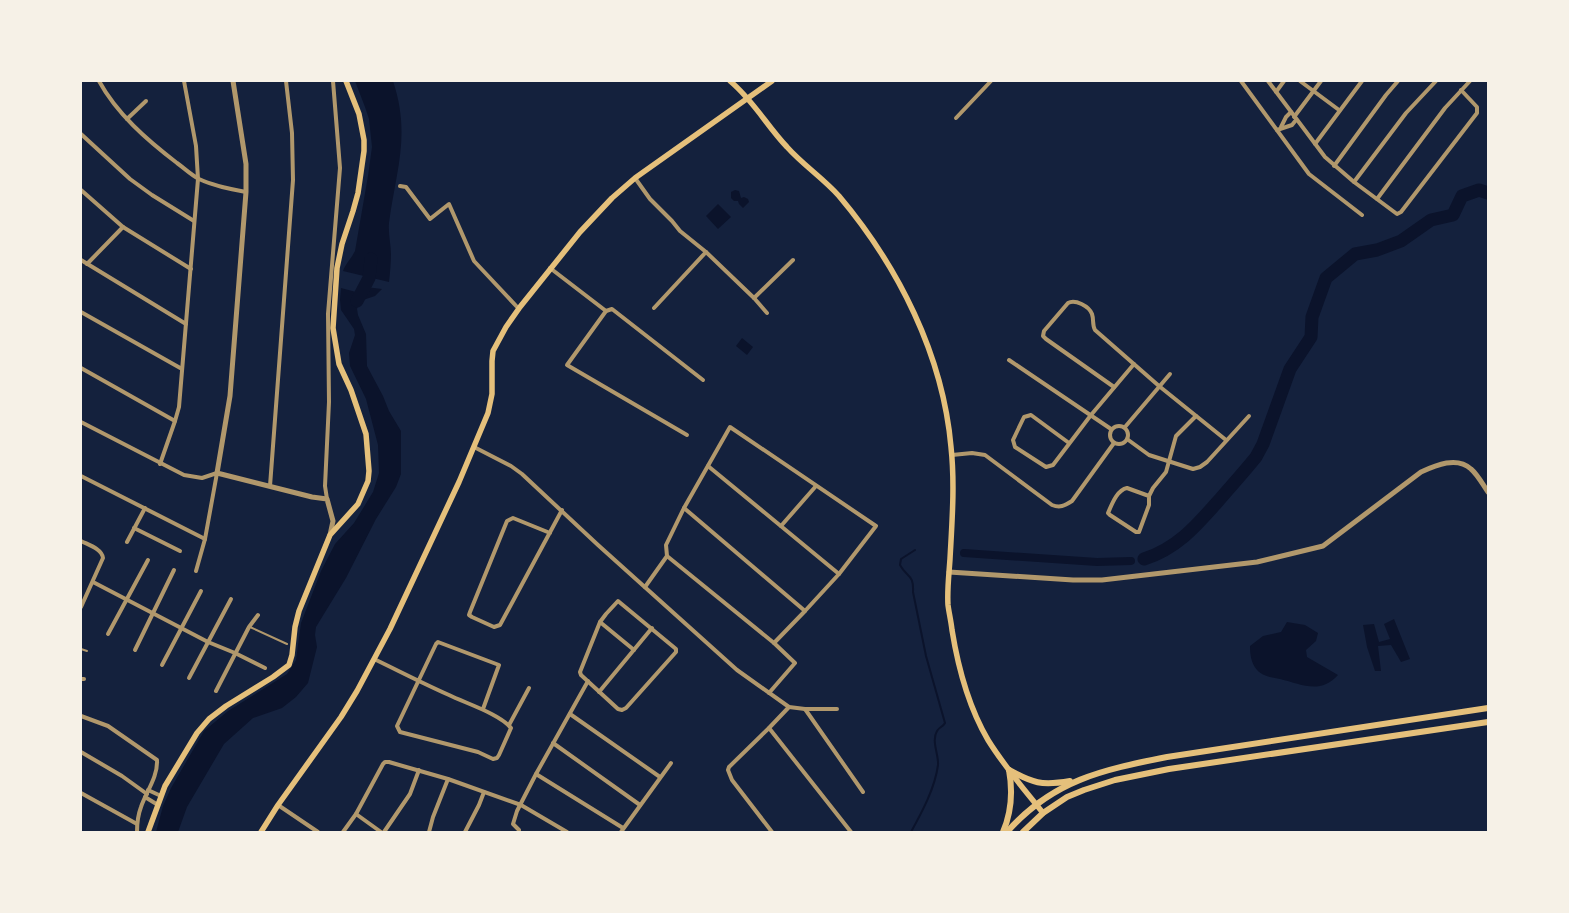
<svg xmlns="http://www.w3.org/2000/svg" width="1569" height="913" font-family="'PT Sans',sans-serif">
<style>
.water{fill:#0b132b}
.lines{fill:none;stroke-linecap:round;stroke-linejoin:round}
.stream{stroke:#0b132b;stroke-width:2}
.canal{stroke:#0b132b;stroke-width:8}
.river{stroke:#0b132b;stroke-width:13}
.service{stroke:#b1986c;stroke-width:2}
.minor{stroke:#b1986c;stroke-width:4}
.tertiary{stroke:#b1986c;stroke-width:5}
.secondary{stroke:#e5c07b;stroke-width:5.5}
.primary{stroke:#e5c07b;stroke-width:6}
</style>
<rect width="100%" height="100%" fill="#14213d"/>
<g class="water">
<path d="M355,81H393C411,135 396,170 389,223C388,234 391,244 391,254C391,263 390,273 389,282L343,271C346,263 351,259 355,251L368,176L372,147L369,119L365,107Z"/>
<path d="M735,190L739,191L741,198L744,197L748,199L749,202L743,208L739,204L738,201H734L731,198V192Z"/>
<path d="M718,204L731,217L718,229L706,216Z"/>
<path d="M358,286L382,289L375,296L360,301L357,309L358,315L366,334L367,366L383,396L389,411L401,431V474L396,487L376,519L346,578L316,627L315,635L317,647L308,683L296,697L282,708L253,718L224,744L187,807L178,832H156L163,806L171,788L204,731L228,711L287,674L296,660L301,623L321,571L335,544L354,523L373,492L379,473L378,445L366,399L350,366L349,353L355,335L354,329L341,310L340,300L341,288L356,292Z"/>
<path d="M742,338L753,347L747,355L736,346Z"/>
<path d="M1394,619L1410,659L1401,662L1391,645L1378,646L1381,671H1375L1367,647L1363,625L1374,624L1379,642L1390,639L1384,624Z"/>
<path d="M1287,622L1305,625L1318,633L1316,641L1306,650L1307,657L1338,675C1320,695 1301,684 1280,679C1271,677 1264,677 1257,670C1251,663 1250,654 1250,646L1263,636L1281,632Z"/>
</g>
<g class="lines">
<path class="stream" d="M911,832C922,812 935,788 938,765C939,755 931,741 937,731C939,727 943,727 945,723L926,656L913,592C914,574 907,578 900,565L901,559L915,550"/>
<path class="canal" d="M964,553L1097,562L1131,561"/>
<g class="river">
<path d="M357,301L369,278L371,259"/>
<path d="M1144,559C1178,548 1197,525 1220,499C1232,485 1244,472 1256,457L1263,444L1290,369L1311,337L1312,317L1326,278L1355,254L1377,250L1401,241L1431,220L1453,215L1462,196L1479,190L1488,193"/>
</g>
<g class="service">
<path d="M250,627L287,644"/>
<path d="M81,649L87,651"/>
</g>
<g class="minor">
<path d="M99,81C117,114 147,140 177,163C184,168 191,175 199,179C214,186 230,189 246,192"/>
<path d="M1241,81L1309,174L1362,215"/>
<path d="M1268,81L1325,157L1354,182L1397,214L1401,212L1477,113V107L1461,90"/>
<path d="M1300,81L1339,110"/>
<path d="M1276,92L1284,81"/>
<path d="M1294,117L1321,81"/>
<path d="M956,118L991,81"/>
<path d="M127,119L146,101"/>
<path d="M1281,127L1286,117L1291,112"/>
<path d="M1277,130L1292,125L1296,120"/>
<path d="M81,134L130,179L152,195L194,221"/>
<path d="M1315,144L1362,81"/>
<path d="M1334,166L1386,95L1398,81"/>
<path d="M635,178L650,199L672,221L680,231L706,252L754,298L767,313"/>
<path d="M1354,182L1406,113L1436,81"/>
<path d="M400,186L406,187L430,219L449,204L474,261L519,309"/>
<path d="M81,190L123,227L191,269"/>
<path d="M1377,199L1445,108L1470,81"/>
<path d="M81,260L186,324"/>
<path d="M87,264L123,227"/>
<path d="M550,268L606,311"/>
<path d="M754,298L793,260"/>
<path d="M654,308L706,252"/>
<path d="M81,312L182,369"/>
<path d="M1009,360L1111,429"/>
<path d="M81,368L175,421"/>
<path d="M1114,387L1046,339L1043,336L1044,331L1068,303C1075,299 1089,306 1092,314C1094,320 1092,325 1095,330L1159,386L1226,440"/>
<path d="M81,422L184,475L202,478L217,473L205,539L196,571"/>
<circle cx="1119" cy="435" r="9"/>
<path d="M1125,427L1170,374"/>
<path d="M687,435L567,365L606,311L612,309L703,380"/>
<path d="M1127,439L1149,455L1193,469L1200,467L1207,462L1249,416"/>
<path d="M1069,443L1031,415L1024,417L1013,440L1015,447L1046,467L1053,465L1091,415L1134,364"/>
<path d="M474,447L511,466L522,474L598,545L737,670L789,707L805,709H837"/>
<path d="M952,455L972,453L985,455L1052,505C1060,508 1064,506 1072,501L1114,443"/>
<path d="M160,464L175,421L179,407L198,179L196,146L184,81"/>
<path d="M708,466L839,574"/>
<path d="M81,476L205,539"/>
<path d="M270,486L293,180L292,133L286,81"/>
<path d="M1149,496L1127,488C1117,490 1112,504 1108,513L1110,515L1136,532H1139L1149,505V496L1153,488L1166,472L1176,436L1196,416"/>
<path d="M327,499L325,486L329,402L328,314L340,168L333,81"/>
<path d="M684,508L805,611"/>
<path d="M781,526L816,486"/>
<path d="M134,528L180,551"/>
<path d="M550,533L513,518L507,521L470,612L469,615L472,617L494,627L500,625L562,510"/>
<path d="M81,541C89,545 102,549 103,558L81,607"/>
<path d="M127,542L145,508"/>
<path d="M667,556L774,643L795,663L769,693"/>
<path d="M93,582L208,642L235,653L265,668"/>
<path d="M645,587L667,556L666,545L684,508L730,427L876,526L839,574L805,611L774,643"/>
<path d="M618,601L676,649V652L626,708L622,710L618,709L581,675L580,672L600,622L606,614Z"/>
<path d="M600,622L634,650"/>
<path d="M108,634L148,560"/>
<path d="M135,650L174,570"/>
<path d="M374,659C399,671 424,684 449,695C465,703 500,714 511,728L499,755L497,758L493,759L478,752L400,732L397,726C410,699 423,671 436,644L438,642L499,665L483,709"/>
<path d="M162,665L201,591"/>
<path d="M189,678L231,599"/>
<path d="M81,679H84"/>
<path d="M216,691L249,627L258,615"/>
<path d="M599,692L652,628"/>
<path d="M805,709L863,792"/>
<path d="M570,714L660,777"/>
<path d="M81,716L108,726L157,760C158,777 146,792 141,807C138,815 137,824 137,832"/>
<path d="M509,725L529,688"/>
<path d="M769,728L851,832"/>
<path d="M553,743L640,805"/>
<path d="M81,752L122,776L147,794"/>
<path d="M536,774L623,828"/>
<path d="M148,790L161,796"/>
<path d="M81,793L137,824"/>
<path d="M145,797L158,805"/>
<path d="M278,805L318,832"/>
<path d="M356,814L381,832"/>
<path d="M519,830L513,824L517,811L536,774L588,681"/>
<path d="M343,832L356,814L383,764L385,762H389L448,779L521,805L567,832"/>
<path d="M384,832L410,794L419,770"/>
<path d="M429,832L433,817L448,779"/>
<path d="M465,832L479,805L484,792"/>
<path d="M621,832L671,763"/>
<path d="M772,832L732,780L728,770L729,767L769,728L789,707"/>
</g>
<g class="tertiary">
<path d="M233,81L246,164V192L230,396L217,473L312,497L327,499L333,521L330,535"/>
<path d="M949,572L1073,580H1102L1257,562L1323,546L1421,472C1436,465 1457,456 1471,469C1478,475 1483,485 1488,492"/>
</g>
<g class="secondary">
<path d="M730,81C753,100 767,126 787,147C803,165 823,178 839,196C898,266 943,355 951,447C955,484 952,522 950,559C949,574 947,590 948,605C949,613 951,621 952,630C958,667 968,706 988,740C1004,766 1024,789 1043,813"/>
<path d="M148,832L165,786L197,733L209,719L226,706L273,677L289,665L292,655L295,627L299,611L330,535L358,504L368,481L369,471L366,434L351,390L339,364L333,328L337,268L342,244L353,211L358,193L364,151V140L359,114L346,81"/>
<path d="M261,832L278,805L341,717L357,691L390,629L459,482L488,413L492,394V361L493,351L506,327L520,307L580,232L612,198L635,178L772,81"/>
</g>
<g class="primary">
<path d="M1009,770C1033,783 1041,786 1070,781"/>
<path d="M1003,832C1012,811 1013,792 1009,770"/>
<path d="M1007,832C1053,780 1102,770 1167,757L1488,708"/>
<path d="M1023,832L1043,813L1067,797L1084,790L1115,780L1169,769L1488,722"/>
</g>
</g>
<rect width="1569" height="913" fill="none" stroke="#f6f1e7" stroke-width="164"/>
</svg>
